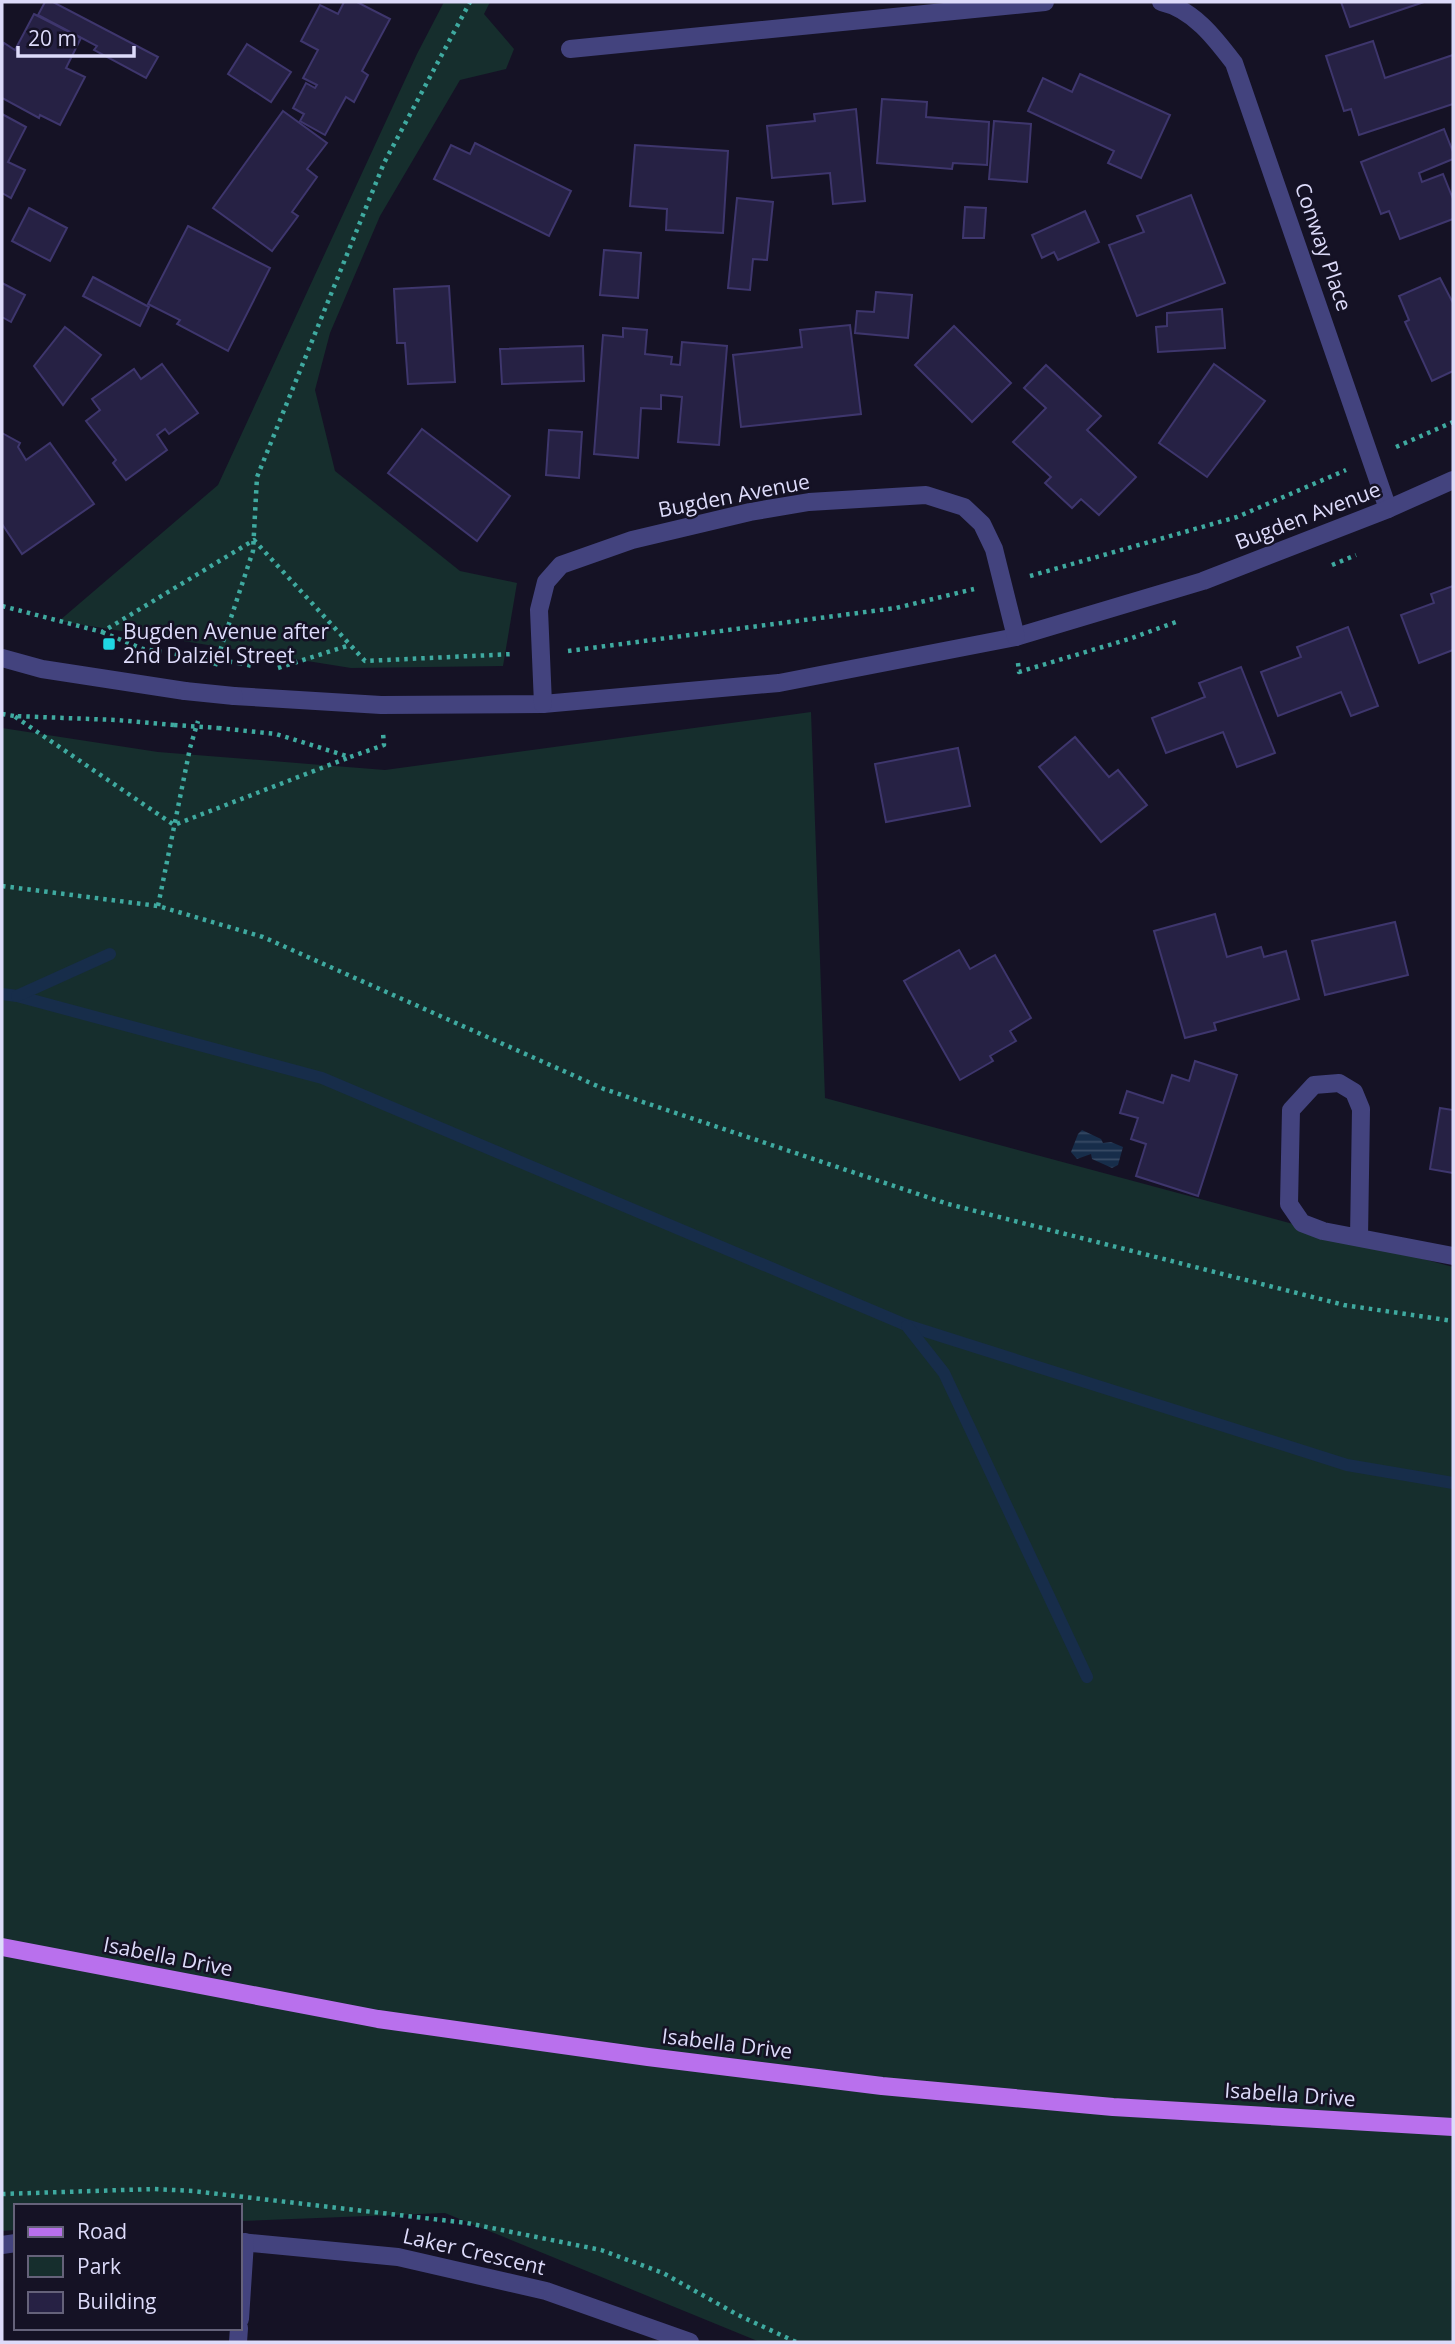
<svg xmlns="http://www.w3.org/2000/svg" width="1455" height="2344" font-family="'Open Sans',sans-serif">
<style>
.park{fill:#162e2d}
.water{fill:url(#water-rules)}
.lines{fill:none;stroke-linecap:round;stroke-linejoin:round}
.stream{stroke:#172d4a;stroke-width:12}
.building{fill:#262144;stroke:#3e366d;stroke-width:2}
.path{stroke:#3faaa0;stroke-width:4.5;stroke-dasharray:3.5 5;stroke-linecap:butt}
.minor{stroke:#43437e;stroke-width:18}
.major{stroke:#b970ed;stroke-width:18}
.path-bridge{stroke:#3faaa0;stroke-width:4.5;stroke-dasharray:3.5 5;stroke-linecap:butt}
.minor-bridge{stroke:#43437e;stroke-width:18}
.poi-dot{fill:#1fd7e3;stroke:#151225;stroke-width:2.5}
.labels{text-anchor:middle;stroke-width:5;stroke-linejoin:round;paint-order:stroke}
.street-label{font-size:21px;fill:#dddbfa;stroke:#151225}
.poi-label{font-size:21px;fill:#dddbfa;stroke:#151225;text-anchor:start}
</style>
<defs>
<pattern id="water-rules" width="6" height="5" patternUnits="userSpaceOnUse" patternTransform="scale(1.75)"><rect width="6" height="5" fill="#172d4a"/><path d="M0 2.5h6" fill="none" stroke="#384b65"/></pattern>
</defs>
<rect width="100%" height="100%" fill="#151225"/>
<g class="park">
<path d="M444,2H490L484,14L514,49L506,69L460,80L380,216L330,333L315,390L335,471L460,571L517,583L503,666L351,668L59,621L218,485L417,54Z"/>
<path d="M811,712L825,1098L1453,1267V2342H760L445,2213L240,2221V2206H16V2230L2,2231V728L158,752L385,770Z"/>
</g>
<path class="water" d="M1082,1130L1101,1139L1103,1143L1111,1142L1123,1147L1118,1165L1112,1168L1092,1159L1091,1154L1077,1159L1071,1152L1078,1134Z"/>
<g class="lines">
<g class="stream">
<path d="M2,994L17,996L322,1078L906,1325L1347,1465L1453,1483"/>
<path d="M17,996L110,954"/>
<path d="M907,1326L944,1373L1087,1677"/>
</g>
</g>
<g class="building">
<path d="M45,2H53L158,57L146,78L94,50L97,46L38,15Z"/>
<path d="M344,2H357L390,19L362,71L368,75L354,102L346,97L325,135L300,121L304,114L293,108L306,83L315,88L317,85L303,78L318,50L301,41L320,5L338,14Z"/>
<path d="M1341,2H1424L1350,27Z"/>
<path d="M34,14L81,38L66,68L85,77L60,125L40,115L39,118L2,98V47L4,43L15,50Z"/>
<path d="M1373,41L1385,78L1453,55V104L1359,135L1351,109L1344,111L1326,56Z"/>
<path d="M247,44L291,72L271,102L228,74Z"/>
<path d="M1080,74L1170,115L1141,178L1108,163L1114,151L1028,111L1043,78L1072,92Z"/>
<path d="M882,99L927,102L926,117L989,122L987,165L953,163L952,169L877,163Z"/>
<path d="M856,109L865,201L833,204L830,173L772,178L767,126L815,121L814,114Z"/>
<path d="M283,111L327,143L307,169L317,177L292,212L298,216L272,251L213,208Z"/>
<path d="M2,114L26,127L8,162L25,170L11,198L2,193Z"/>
<path d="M994,121L1031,124L1027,182L989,179Z"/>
<path d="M1444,129L1453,152V159L1419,173L1422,182L1443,174L1453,199V219L1400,239L1389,211L1381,214L1361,162Z"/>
<path d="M475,143L571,191L549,236L434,179L451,145L470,154Z"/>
<path d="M635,145L728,151L723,233L666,230L667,209L630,206Z"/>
<path d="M1191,195L1225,283L1137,316L1109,245L1144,232L1137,216Z"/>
<path d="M737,198L773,202L767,260L753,259L750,290L728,288Z"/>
<path d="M965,207L986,208L984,238H963Z"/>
<path d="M29,208L67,228L50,261L12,241Z"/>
<path d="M1085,211L1099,242L1058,260L1054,252L1042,258L1032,235Z"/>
<path d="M188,226L270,268L228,351L177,324L180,320L148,304Z"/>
<path d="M604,250L641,253L638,298L600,295Z"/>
<path d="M93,277L149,307L140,326L83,296Z"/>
<path d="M1440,278L1453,303V371L1432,381L1405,322L1409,320L1399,296Z"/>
<path d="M2,283L25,295L11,322L2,317Z"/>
<path d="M449,286L455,382L408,384L405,343H397L394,289Z"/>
<path d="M876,292L912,295L908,338L855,333L857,311L874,312Z"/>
<path d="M1222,309L1225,348L1158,352L1156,327L1167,326V313Z"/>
<path d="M850,325L861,414L741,427L733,355L802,347L800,330Z"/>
<path d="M954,326L1011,383L972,422L915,365Z"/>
<path d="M65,327L101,355L63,405L34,366Z"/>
<path d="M623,328L647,330L645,354L672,357L671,364L680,365L682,342L727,346L719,445L678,442L682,397L661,395V409L641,408L638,458L594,454L603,335L623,337Z"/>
<path d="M583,346L584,381L502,384L500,349Z"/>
<path d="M162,364L198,413L169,434L165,429L157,435L167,450L126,480L113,463L116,460L86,421L100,410L92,399L134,369L141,379Z"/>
<path d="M1214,364L1265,401L1207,477L1159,443Z"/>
<path d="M1046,365L1101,416L1087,430L1136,477L1099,515L1081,499L1072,508L1045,483L1051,477L1013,442L1046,408L1024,388Z"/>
<path d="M422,429L510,496L477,541L388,473Z"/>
<path d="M549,430L582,432L579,478L546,475Z"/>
<path d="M2,433L20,443L18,447L26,460L50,443L94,504L22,554L2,524Z"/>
<path d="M1453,586V650L1419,663L1401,615L1434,603L1431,594Z"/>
<path d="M1348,627L1378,706L1351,716L1341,692L1278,716L1261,672L1301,657L1297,647Z"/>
<path d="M1241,667L1275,753L1237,767L1223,732L1166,753L1152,718L1205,697L1199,683Z"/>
<path d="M1075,737L1109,777L1118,770L1147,805L1101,842L1039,767Z"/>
<path d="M958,748L970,806L886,822L875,764Z"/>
<path d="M1215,914L1227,957L1261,947L1264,957L1286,951L1299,999L1214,1023L1216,1030L1185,1038L1154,931Z"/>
<path d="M1395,922L1408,975L1325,995L1312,941Z"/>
<path d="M959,950L970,969L995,955L1031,1018L1010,1031L1016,1041L990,1056L993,1061L960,1080L904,981Z"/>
<path d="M1195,1061L1237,1075L1198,1196L1136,1176L1146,1144L1131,1139L1138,1118L1120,1113L1127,1091L1163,1103L1172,1075L1189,1081Z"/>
<path d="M1440,1108L1453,1110V1173L1430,1169Z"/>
</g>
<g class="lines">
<g class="path">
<path d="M1396,447L1453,422"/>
<path d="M1332,565L1356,555"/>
<path d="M1030,576L1237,517L1346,470"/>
<path d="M2,606L102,632L254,540L365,661L514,654"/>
<path d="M102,632L143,649L195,657"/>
<path d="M568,651L896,608L974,589"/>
<path d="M239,663L252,666"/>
<path d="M1018,663L1019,672L1129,639L1176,622"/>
<path d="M215,666L253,551L257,477L384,163L470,2"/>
<path d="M278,668L350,645"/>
<path d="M2,714L14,716"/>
<path d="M174,725L116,720L14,716L174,825L350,757"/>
<path d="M218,728L276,734L350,757L384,745L383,733"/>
<path d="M2,886L158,906L263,937L604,1089L948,1204L1344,1305L1453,1321"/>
<path d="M158,906L190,748L198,721"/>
<path d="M2,2194L154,2189L193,2191L467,2223L601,2250L663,2273L738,2315L796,2342"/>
</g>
<g class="minor">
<path d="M1161,2C1193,9 1215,38 1234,63L1388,509"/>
<path d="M570,49L1045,2"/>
<path d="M2,658L42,669L185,691"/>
<path d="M234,696L381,705L543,704L779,683L1016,637L1203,581L1388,509L1453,480"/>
<path d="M543,704L539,610L546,582L561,565L632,540L750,512L809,502L926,495L964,507L982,524L994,549L1016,637"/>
<path d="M1359,1238L1361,1109L1354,1092L1339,1083L1314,1085L1291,1110L1289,1204L1302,1223L1323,1231L1453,1256"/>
<path d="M240,2242L398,2257L546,2291L690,2342"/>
<path d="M2,2245L16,2243"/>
<path d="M240,2319L245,2242"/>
<path d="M238,2342L239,2328"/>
</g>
<path class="major" d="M2,1947L378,2019L648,2057L882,2086L1113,2107L1453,2127"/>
<g class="path-bridge">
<path d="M195,657L239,663"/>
<path d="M174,725L218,728"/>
</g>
<path class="minor-bridge" d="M185,691L234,696"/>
</g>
<rect class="poi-dot" x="102" y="637" width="14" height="14" rx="3.5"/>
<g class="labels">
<g class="street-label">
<text transform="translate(1323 247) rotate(71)" y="7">Conway Place</text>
<text transform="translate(734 496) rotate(-11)" y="7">Bugden Avenue</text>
<text transform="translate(1308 516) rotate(-21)" y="7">Bugden Avenue</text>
<text transform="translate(168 1957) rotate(11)" y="7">Isabella Drive</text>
<text transform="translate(727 2044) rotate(7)" y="7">Isabella Drive</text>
<text transform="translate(1290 2095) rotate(4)" y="7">Isabella Drive</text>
<text transform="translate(474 2252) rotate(13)" y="7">Laker Crescent</text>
</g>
<g class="poi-label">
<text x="123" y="639">Bugden Avenue after<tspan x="123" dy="24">2nd Dalziel Street</tspan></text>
</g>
</g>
<rect width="1455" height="2344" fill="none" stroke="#dddbfa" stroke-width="7"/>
<rect x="14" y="2204" width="228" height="126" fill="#151225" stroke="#65627a" stroke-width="2"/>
<rect x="28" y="2227" width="35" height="10" fill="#b970ed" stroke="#65627a" stroke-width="2"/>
<text x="77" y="2239" font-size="21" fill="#dddbfa">Road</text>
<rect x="28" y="2256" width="35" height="21" fill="#162e2d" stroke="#65627a" stroke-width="2"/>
<text x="77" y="2274" font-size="21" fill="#dddbfa">Park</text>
<rect x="28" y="2292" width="35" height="21" fill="#262144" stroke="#65627a" stroke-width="2"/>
<text x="77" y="2309" font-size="21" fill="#dddbfa">Building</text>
<path d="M18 46v10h116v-10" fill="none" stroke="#dddbfa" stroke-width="3.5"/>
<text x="28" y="46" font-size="21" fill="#dddbfa" stroke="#151225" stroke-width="5" paint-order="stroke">20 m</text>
</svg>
